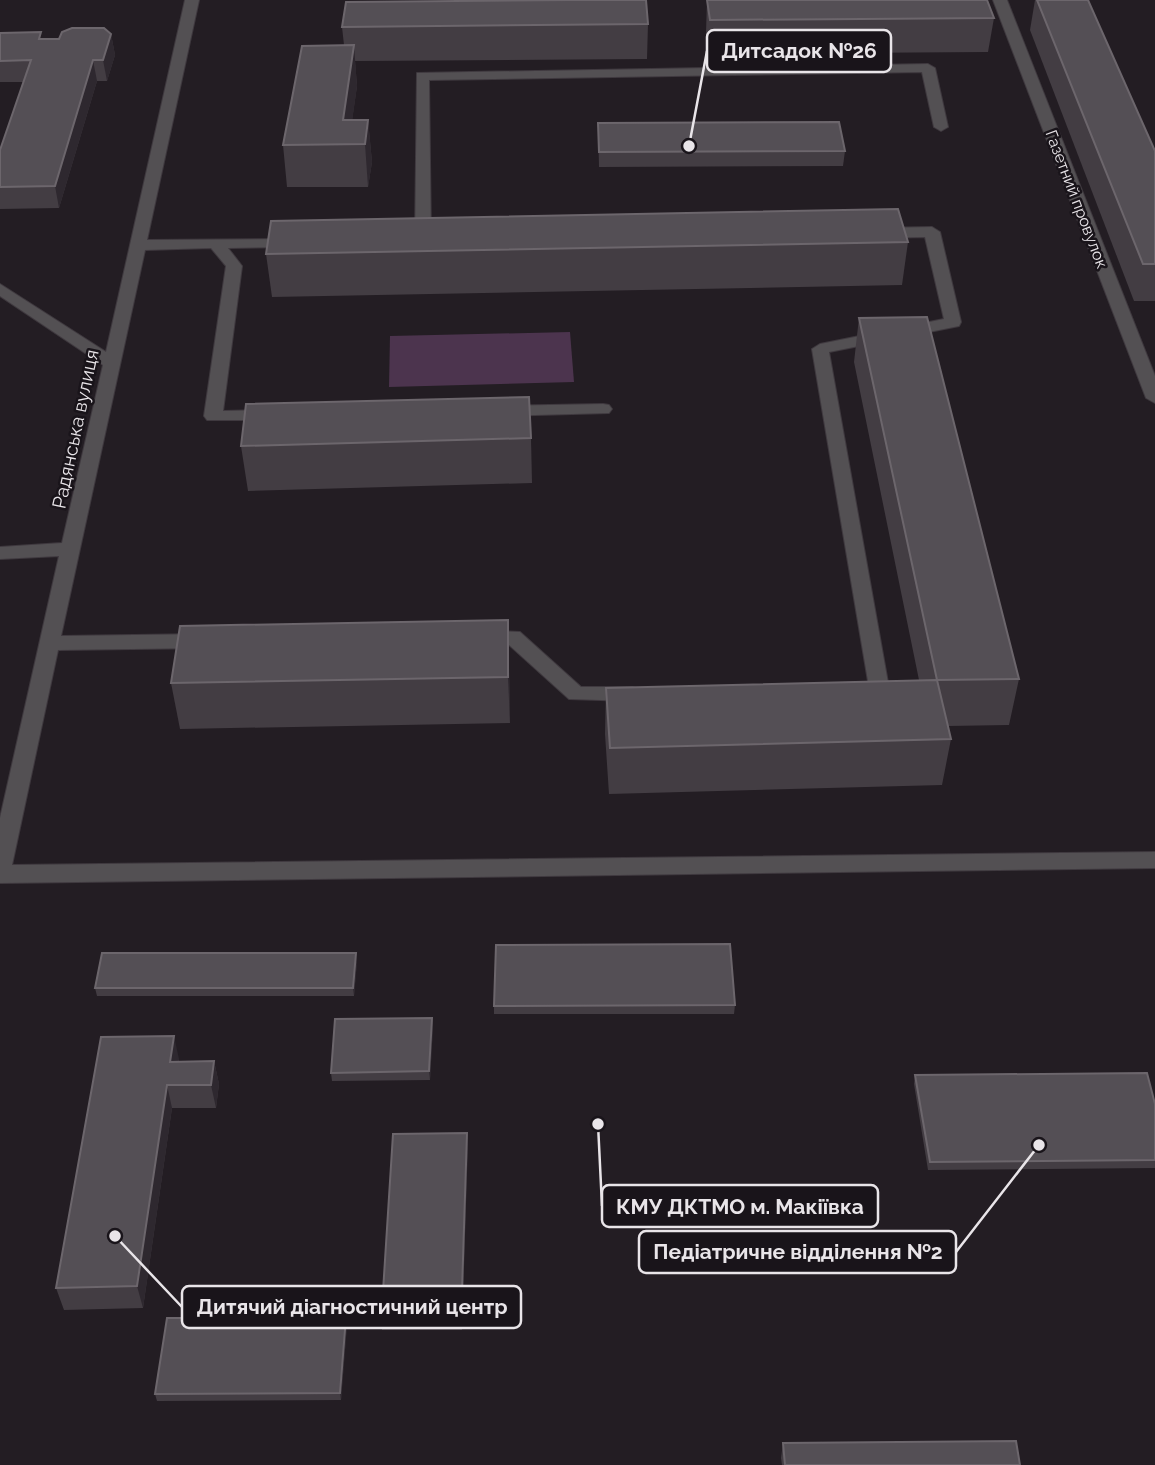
<svg xmlns="http://www.w3.org/2000/svg" width="1155" height="1465" font-family="Raleway,sans-serif">
<style>
.green{fill:#4c344e}
.lines{fill:none;stroke-linecap:round;stroke-linejoin:round}
.minor-casing{stroke:#3f393f;stroke-width:2}
.minor{fill:#535053;fill-rule:evenodd}
.wall{fill:#433d43}
.shaded-wall{fill:#2e282f}
.building{fill:#544f55;stroke:#6c666c;stroke-width:2}
.labels{text-anchor:middle;stroke-width:5;stroke-linejoin:round;paint-order:stroke}
.far-street-label{font-size:16px;fill:#e9e5e9;stroke:#19141a}
.street-label{font-size:19px;fill:#e9e5e9;stroke:#19141a}
.leader{fill:none;stroke:#e9e5e9;stroke-width:2.5}
.callout-dot{fill:#e9e5e9;stroke:#19141a;stroke-width:2.5}
.callout{fill:#19141a;stroke:#e9e5e9;stroke-width:2.5}
.callout-label{font-size:21px;text-anchor:middle;font-weight:bold;fill:#e9e5e9}
</style>
<rect width="100%" height="100%" fill="#231d23"/>
<path class="green" d="M570,332L574,382L389,387L390,336Z"/>
<g class="lines">
<defs>
<g id="minor">
<path d="M185,0H199L147,240L301,239L303,242L301,245L295,247L228,248L242,266L223,411L272,410L281,415L272,420H207L204,416L226,266L211,248L145,250L61,636L206,634L213,636L216,641L213,646L206,648L58,650L12,865L1155,852V868L0,883V818L59,556L0,559V547L62,543L103,365L0,296V284L106,352Z"/>
<path d="M993,0H1007L1155,376V403L1146,398Z"/>
<path d="M928,64L935,68L948,127L941,131L934,127L922,72L429,80L431,240L423,245L415,240L417,73Z"/>
<path d="M932,227L940,232L961,322L959,326L829,352L890,694L887,699H860L857,694L860,689L869,687L812,349L820,344L944,319L925,237L877,238L869,233L877,228Z"/>
<path d="M603,404L609,405L612,409L609,413L501,416L492,411L501,406Z"/>
<path d="M479,630L520,632L581,687H632L639,689L642,694L639,699L632,701L569,699L508,644L472,642L469,637L472,632Z"/>
</g>
</defs>
<use href="#minor" class="minor-casing"/>
<use href="#minor" class="minor"/>
</g>
<g class="wall">
<path d="M707,0L994,18L988,52L709,54L706,33Z"/>
<path d="M1035,0H1088L1155,151V301H1134L1030,30Z"/>
<path d="M648,24L647,59L355,61L357,86L352,120H368L372,162L368,187H287L283,145L344,45L342,27Z"/>
<path d="M0,33L43,39H59L111,34L115,55L107,81H97L59,208L0,209V150L24,82H0Z"/>
<path d="M598,123L845,151L843,166L599,167Z"/>
<path d="M908,242L902,285L272,297L266,254Z"/>
<path d="M859,318L1019,679L1009,725L948,726L951,739L942,785L609,794L605,734L606,688L919,680L854,362Z"/>
<path d="M531,438L532,483L248,491L241,446Z"/>
<path d="M509,667L510,723L180,729L171,683Z"/>
<path d="M357,961L354,996H97L95,988Z"/>
<path d="M735,1005L734,1014H494V1006Z"/>
<path d="M432,1018L433,1026L430,1080L332,1081L331,1073Z"/>
<path d="M179,1059V1062L214,1061L219,1084L216,1108H172L143,1308L64,1310L56,1288Z"/>
<path d="M915,1075L1155,1104V1168L928,1170L914,1084Z"/>
<path d="M468,1142L462,1330H382L381,1323Z"/>
<path d="M308,1317H346L347,1325L341,1400L157,1401L155,1394Z"/>
<path d="M783,1443L1020,1465H782L781,1458Z"/>
</g>
<g class="shaded-wall">
<path d="M111,34L115,55L107,81L103,60Z"/>
<path d="M354,45L357,86L349,144L343,120Z"/>
<path d="M93,60L97,81L59,208L55,186Z"/>
<path d="M368,120L372,162L368,187L365,144Z"/>
<path d="M508,620L509,667L510,723L508,677Z"/>
<path d="M356,953L357,961L354,996L353,988Z"/>
<path d="M432,1018L433,1026L430,1080L429,1071Z"/>
<path d="M174,1036L179,1059L175,1085L170,1062Z"/>
<path d="M214,1061L219,1084L216,1108L211,1085Z"/>
<path d="M167,1085L172,1108L143,1308L137,1286Z"/>
<path d="M467,1133L468,1142L462,1330L461,1322Z"/>
<path d="M346,1317L347,1325L341,1400L340,1393Z"/>
</g>
<g class="building">
<path d="M570,0H646L648,24L342,27L346,2Z"/>
<path d="M707,0H987L994,18L710,20Z"/>
<path d="M1037,0H1088L1155,151V264H1143Z"/>
<path d="M72,28H104L111,34L103,60H93L55,186L0,187V150L31,60L0,61V33L41,32L39,39H59L62,32Z"/>
<path d="M354,45L343,120H368L365,144L283,145L302,46Z"/>
<path d="M839,122L845,151L599,152L598,123Z"/>
<path d="M898,209L908,242L266,254L271,221Z"/>
<path d="M927,317L1019,679L937,680L859,318Z"/>
<path d="M529,397L531,438L241,446L246,404Z"/>
<path d="M508,620V677L171,683L180,626Z"/>
<path d="M937,680L951,739L610,748L606,688Z"/>
<path d="M730,944L735,1005L494,1006L496,945Z"/>
<path d="M102,953H356L353,988H95Z"/>
<path d="M432,1018L429,1071L331,1073L335,1019Z"/>
<path d="M174,1036L170,1062L214,1061L211,1085H167L137,1286L56,1288L101,1037Z"/>
<path d="M1147,1073L1155,1104V1160L930,1162L915,1075Z"/>
<path d="M467,1133L461,1322L381,1323L393,1134Z"/>
<path d="M216,1309H307L306,1317H346L340,1393L155,1394L167,1318H215Z"/>
<path d="M1016,1441L1020,1465H785L783,1443Z"/>
</g>
<g class="labels">
<g class="far-street-label">
<text transform="translate(1077 199) rotate(69)" y="6">Газетний провулок</text>
</g>
<g class="street-label">
<text transform="translate(75 429) rotate(-78)" y="7">Радянська вулиця</text>
</g>
</g>
<path class="leader" d="M689 146L707 51M598 1124L602 1206M1039 1145L956 1252M115 1236L182 1307"/>
<g class="callout-dot">
<circle cx="689" cy="146" r="7"/>
<circle cx="598" cy="1124" r="7"/>
<circle cx="1039" cy="1145" r="7"/>
<circle cx="115" cy="1236" r="7"/>
</g>
<g class="callout">
<rect x="707" y="30" width="184" height="42" rx="7"/>
<rect x="602" y="1185" width="276" height="42" rx="7"/>
<rect x="639" y="1231" width="317" height="42" rx="7"/>
<rect x="182" y="1286" width="339" height="42" rx="7"/>
</g>
<g class="callout-label">
<text x="799" y="58">Дитсадок №26</text>
<text x="740" y="1214">КМУ ДКТМО м. Макіївка</text>
<text x="798" y="1259">Педіатричне відділення №2</text>
<text x="352" y="1314">Дитячий діагностичний центр</text>
</g>
</svg>
